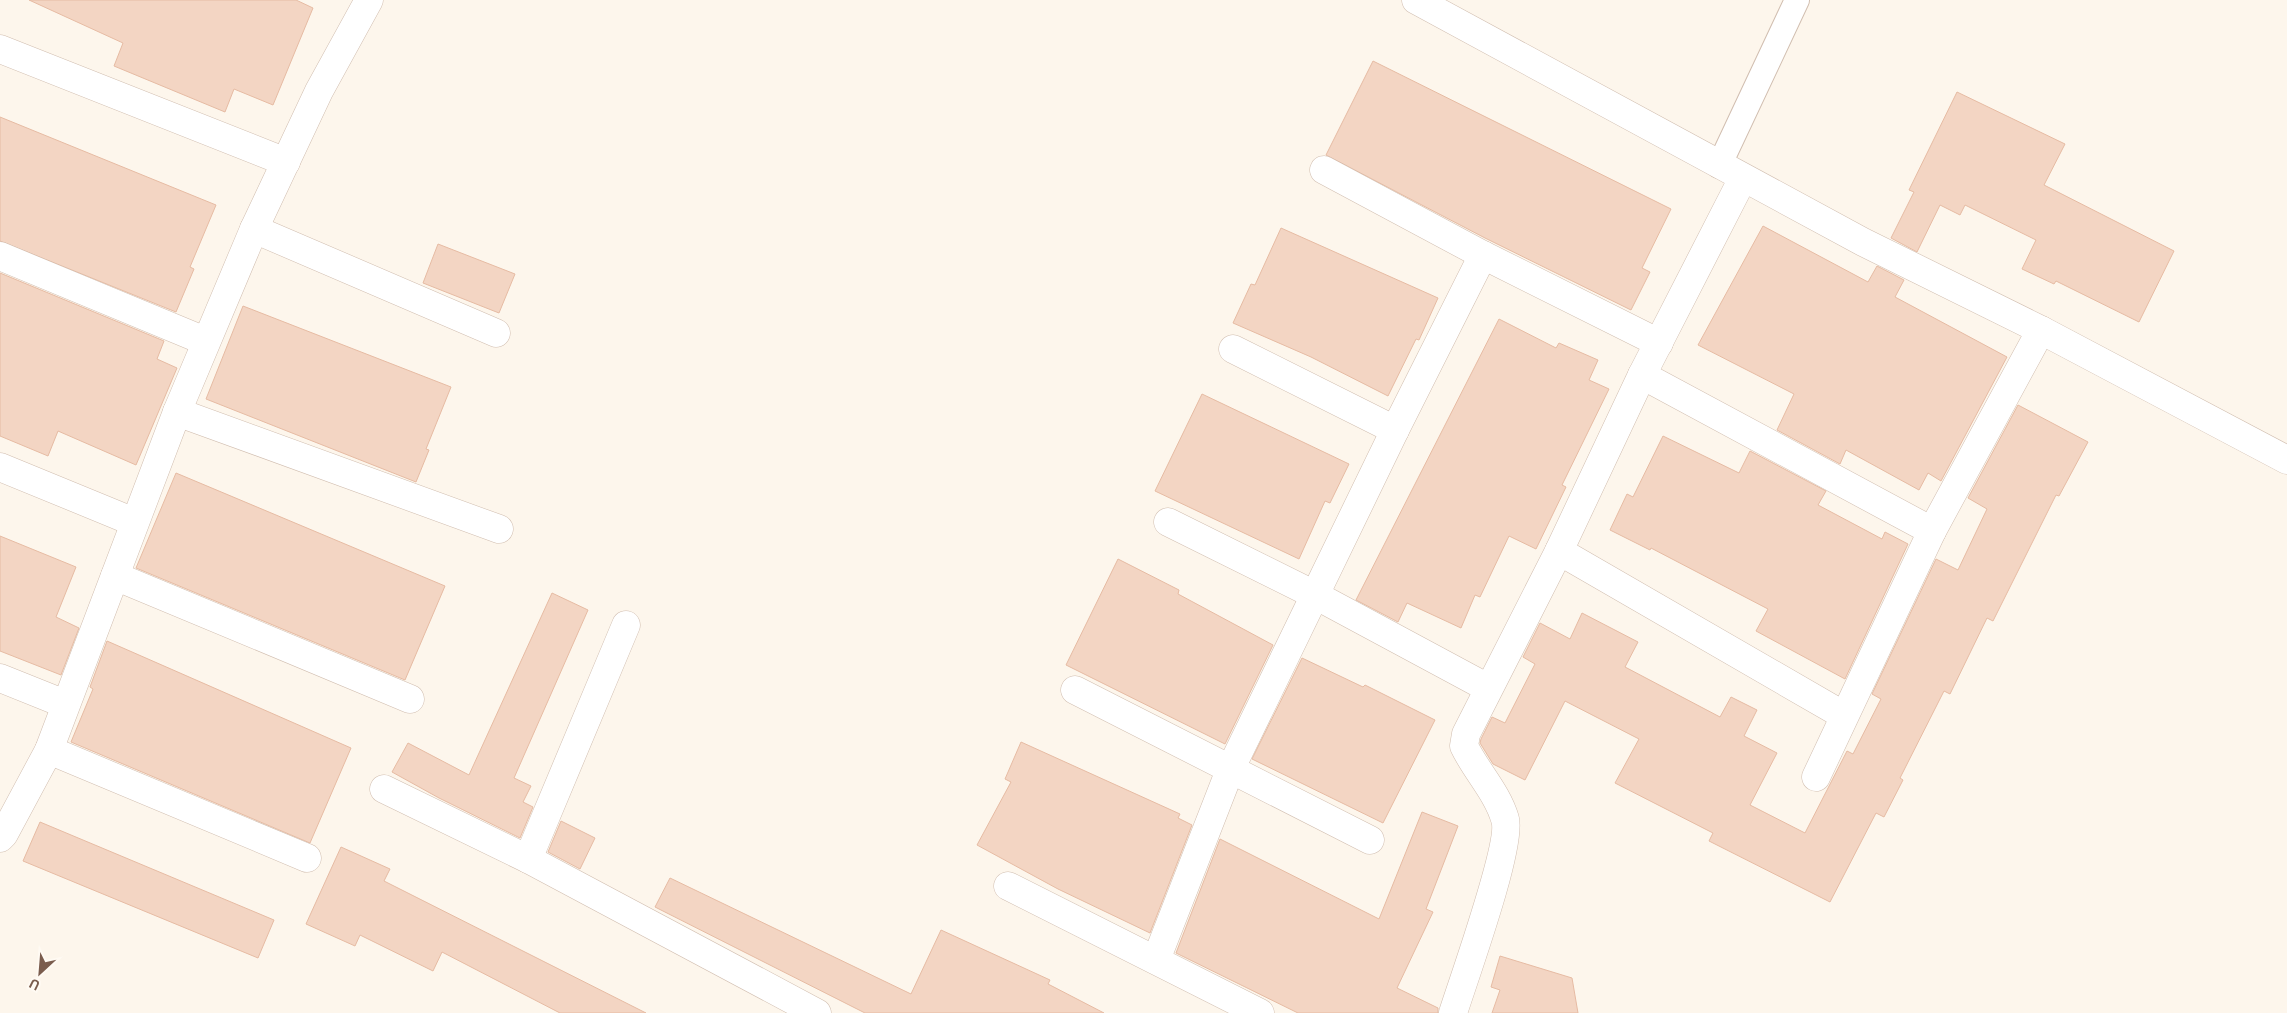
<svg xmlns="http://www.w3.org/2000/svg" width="2287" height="1013" font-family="Ubuntu,sans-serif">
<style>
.building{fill:#f3d5c3;stroke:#e6bba3}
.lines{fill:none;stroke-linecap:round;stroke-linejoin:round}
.service-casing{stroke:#d1beb0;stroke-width:26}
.minor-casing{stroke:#d1beb0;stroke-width:29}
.service{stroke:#fff;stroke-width:24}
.minor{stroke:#fff;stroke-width:28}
</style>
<rect width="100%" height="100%" fill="#fdf6ec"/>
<g class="building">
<path d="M29,0H296L313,8L273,105L234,89L225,112L114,66L123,43Z"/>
<path d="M1373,61L1671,209L1642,268L1650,272L1631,310L1485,238L1326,155Z"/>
<path d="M1957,92L2065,144L2044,185L2174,251L2139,322L2056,281L2054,284L2022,269L2036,240L1965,205L1960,215L1940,205L1917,252L1891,238L1914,192L1909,190Z"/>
<path d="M0,117L216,205L190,267L194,269L176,312L0,241Z"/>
<path d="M1763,226L1868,282L1877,266L1904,280L1895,297L2007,357L1941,481L1928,473L1919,490L1846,450L1840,464L1777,430L1794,394L1698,345Z"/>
<path d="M1281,228L1438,298L1419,340L1416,339L1388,396L1311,357L1233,323L1251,284L1255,285Z"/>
<path d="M438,244L515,274L499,313L423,283Z"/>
<path d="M0,273L164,341L157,359L177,368L136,465L58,431L48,456L0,436Z"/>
<path d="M243,306L451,387L426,449L429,450L416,482L206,399Z"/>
<path d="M1499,319L1556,348L1559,343L1598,360L1589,380L1609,389L1562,485L1566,487L1536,549L1509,536L1480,597L1475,595L1461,628L1407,603L1398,622L1356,600Z"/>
<path d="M1202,394L1349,464L1330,503L1325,501L1299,559L1155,491Z"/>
<path d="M2018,405L2088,442L2059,496L2056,495L1993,621L1987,618L1950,694L1944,691L1900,778L1903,780L1884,817L1876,813L1830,902L1709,841L1713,833L1615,783L1639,739L1565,701L1525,780L1493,764L1480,743L1481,739L1492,717L1505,723L1535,664L1523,657L1540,623L1570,639L1582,613L1638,642L1625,667L1720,717L1731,697L1757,710L1744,736L1777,753L1750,805L1805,833L1847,751L1853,754L1881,699L1872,694L1936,559L1958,570L1987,509L1968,498Z"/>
<path d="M1663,436L1739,473L1750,451L1826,491L1818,505L1882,539L1885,532L1908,544L1845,679L1756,631L1768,609L1651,548L1650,550L1610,530L1627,494L1633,497Z"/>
<path d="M176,473L445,586L405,680L136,568Z"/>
<path d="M0,536L76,567L56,617L79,628L61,675L0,651Z"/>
<path d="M1118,559L1179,590L1178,594L1273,645L1225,744L1066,665Z"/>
<path d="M552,593L588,610L514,778L531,786L523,802L533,807L520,838L439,798L392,772L408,743L469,775Z"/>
<path d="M107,641L351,748L310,843L71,742L93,689L90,687Z"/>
<path d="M1302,658L1363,687L1365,685L1435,720L1383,823L1252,759Z"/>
<path d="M1021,742L1180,814L1178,818L1192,825L1150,933L1058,889L977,845L1011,782L1005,779Z"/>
<path d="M1422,812L1458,826L1426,909L1433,912L1397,988L1438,1008V1013H1298L1176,953L1220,839L1379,919Z"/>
<path d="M561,821L595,838L580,869L548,852Z"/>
<path d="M40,822L274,920L258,958L23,861Z"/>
<path d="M341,847L390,869L384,881L646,1013H560L442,952L433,971L360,935L355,946L306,924Z"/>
<path d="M670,878L911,994L941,930L1050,980L1048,984L1104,1013H865L655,907Z"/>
<path d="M1500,956L1572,978L1578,1013H1492L1500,990L1491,987Z"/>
</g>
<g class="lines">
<defs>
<path id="service" d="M1719,166L1797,0"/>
<g id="minor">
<path d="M1416,0L1863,242L2041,330L2287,460"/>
<path d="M0,49L286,162"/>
<path d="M1324,170L1483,255L1659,343"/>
<path d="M1743,178L1642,375L1932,531L2041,330"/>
<path d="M254,229L496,333"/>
<path d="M0,256L205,341"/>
<path d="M1233,349L1395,430"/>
<path d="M177,412L499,529"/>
<path d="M0,467L134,522"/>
<path d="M1168,522L1315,595L1488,688"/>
<path d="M1559,551L1843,715"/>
<path d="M115,576L410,699"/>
<path d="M0,678L65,704"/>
<path d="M1075,690L1370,840"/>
<path d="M49,750L307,858"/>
<path d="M1816,777L1932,531"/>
<path d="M384,789L528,859L817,1013"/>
<path d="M0,838L4,834L49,750L177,412L254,229L319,91L369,0"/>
<path d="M528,859L626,625"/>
<path d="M1008,886L1260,1013"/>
<path d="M1156,960L1230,770L1395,430L1483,255"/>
<path d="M1453,1013C1463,981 1513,843 1505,819C1497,792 1476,771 1464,746L1466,734L1559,551L1642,375"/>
</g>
</defs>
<use href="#service" class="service-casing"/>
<use href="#minor" class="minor-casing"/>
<use href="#service" class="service"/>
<use href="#minor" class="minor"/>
</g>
<g transform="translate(40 973) rotate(206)" stroke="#fffaf3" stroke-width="4" paint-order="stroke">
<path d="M0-4L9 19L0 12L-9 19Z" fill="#7a5c4d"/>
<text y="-8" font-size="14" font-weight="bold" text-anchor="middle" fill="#7a5c4d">U</text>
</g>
</svg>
